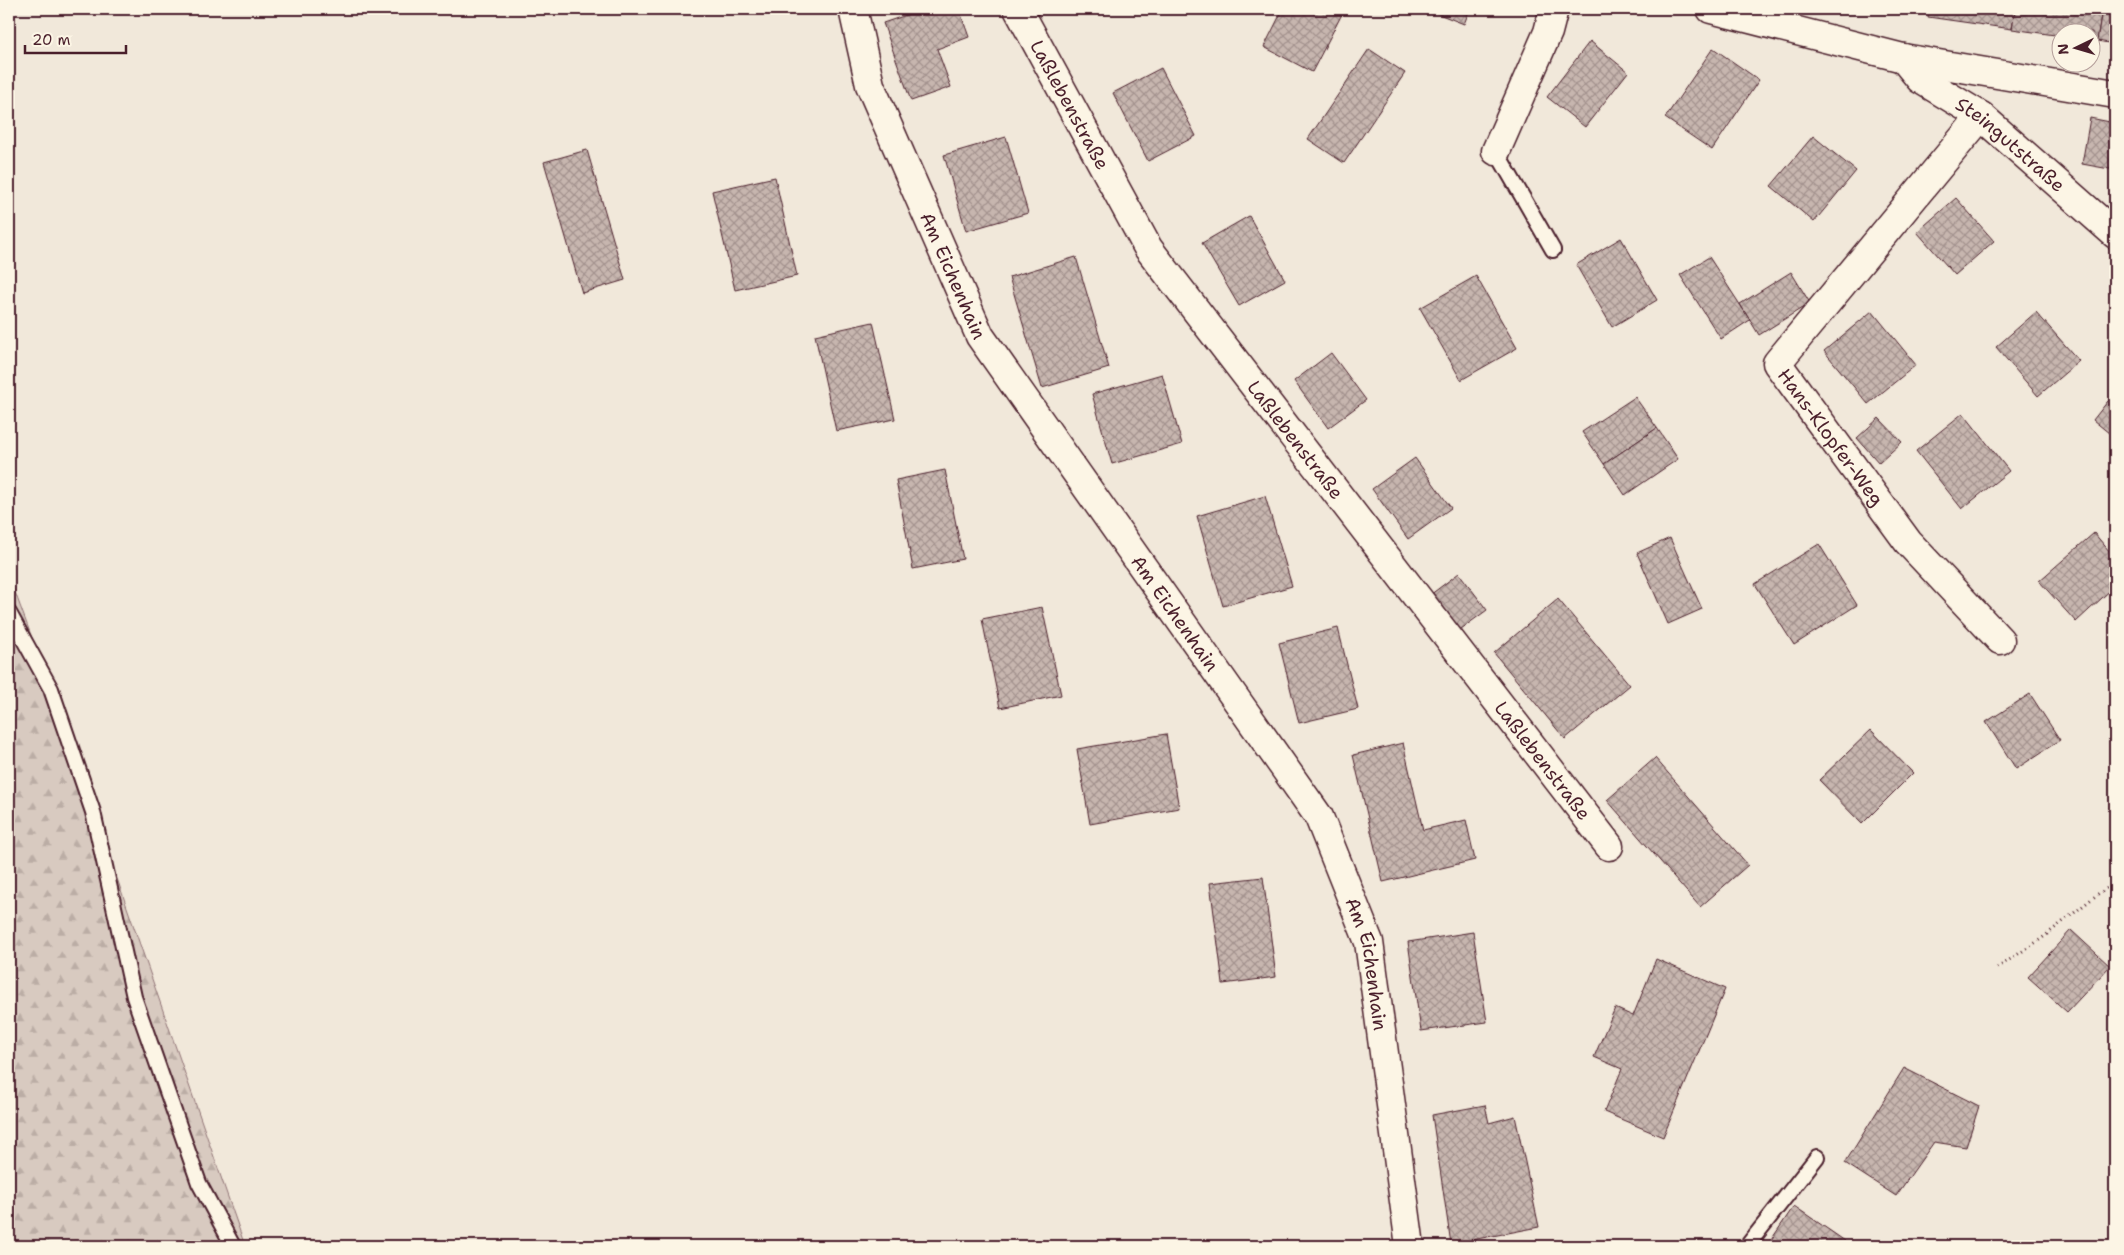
<svg xmlns="http://www.w3.org/2000/svg" width="2124" height="1255" font-family="'Shantell Sans',sans-serif">
<style>
.forest{fill:url(#forest-firs);stroke:#917476}
.building{fill:url(#building-cross-hatch);stroke:#4a1f2b}
.lines{fill:none;stroke-linecap:round;stroke-linejoin:round}
.lane-casing{stroke:#4a1f2b;stroke-width:18}
.street-casing{stroke:#4a1f2b;stroke-width:31}
.secondary-casing{stroke:#4a1f2b;stroke-width:31}
.path{stroke:#4a1f2b;stroke-width:3;stroke-dasharray:1 4;stroke-linecap:butt}
.lane{stroke:#fcf5e5;stroke-width:14}
.street{stroke:#fcf5e5;stroke-width:28}
.secondary{stroke:#fcf5e5;stroke-width:28}
.labels{text-anchor:middle;stroke-width:4;stroke-linejoin:round;paint-order:stroke}
.street-label{font-size:19px;fill:#4a1f2b;stroke:#fcf5e5}
</style>
<defs>
<pattern id="forest-firs" width="22" height="20" patternUnits="userSpaceOnUse" patternTransform="scale(1.25)"><rect width="22" height="20" fill="#d8cac0"/><path d="M5 1l3.5 6h-7zM16 11l3.5 6h-7z" fill="#bbada5"/></pattern>
<pattern id="building-cross-hatch" width="8" height="8" patternUnits="userSpaceOnUse" patternTransform="scale(1.25)"><rect width="8" height="8" fill="#c7b6af"/><path d="M0 0l8 8M0 8l8-8" fill="none" stroke="#a4938f"/></pattern>
</defs>
<rect width="100%" height="100%" fill="#f1e8da"/>
<filter id="ink" filterUnits="userSpaceOnUse"><feTurbulence type="fractalNoise" baseFrequency=".02" numOctaves="2"/><feDisplacementMap in="SourceGraphic" scale="10" xChannelSelector="R" yChannelSelector="G"/><feConvolveMatrix kernelMatrix="1 2 1 2 8 2 1 2 1" color-interpolation-filters="sRGB"/></filter>
<g filter="url(#ink)">
<path class="forest" d="M9,576L51,689L245,1246H9Z"/>
<g class="building">
<path d="M924,9H959L969,37L937,49L951,87L911,101L883,23Z"/>
<path d="M1064,9H1079L1066,14Z"/>
<path d="M1283,9H1331L1342,14L1312,72L1264,47Z"/>
<path d="M1426,9H1470L1464,24Z"/>
<path d="M1929,9H2015L2012,29L1928,17Z"/>
<path d="M2015,9H2102L2097,41H2092V32H2062V36L2012,29Z"/>
<path d="M2102,9H2115V44L2097,41Z"/>
<path d="M1590,41L1628,72L1585,127L1547,97Z"/>
<path d="M1713,48L1759,80L1712,150L1665,118Z"/>
<path d="M1369,49L1405,73L1344,163L1308,139Z"/>
<path d="M1161,68L1196,136L1148,161L1113,93Z"/>
<path d="M2090,118L2115,123V170L2082,164Z"/>
<path d="M1813,136L1856,171L1814,222L1771,186Z"/>
<path d="M1006,137L1028,213L966,231L944,155Z"/>
<path d="M587,150L625,280L582,293L544,162Z"/>
<path d="M775,177L797,276L735,290L712,191Z"/>
<path d="M1956,198L1994,241L1955,275L1917,232Z"/>
<path d="M1249,216L1285,280L1239,306L1202,243Z"/>
<path d="M1621,238L1657,300L1612,327L1576,265Z"/>
<path d="M1076,257L1109,368L1042,388L1009,277Z"/>
<path d="M1709,257L1750,320L1721,339L1680,275Z"/>
<path d="M1791,272L1810,303L1759,335L1740,304Z"/>
<path d="M1476,276L1517,348L1461,380L1420,308Z"/>
<path d="M1872,311L1916,365L1868,404L1824,351Z"/>
<path d="M2036,312L2079,361L2038,396L1996,347Z"/>
<path d="M873,322L895,419L836,431L815,335Z"/>
<path d="M1331,353L1366,400L1328,428L1294,381Z"/>
<path d="M1162,374L1182,444L1112,464L1092,394Z"/>
<path d="M2115,392V438L2093,420Z"/>
<path d="M1635,397L1657,428L1604,464L1582,432Z"/>
<path d="M1963,413L2009,471L1962,509L1916,451Z"/>
<path d="M1879,418L1902,442L1879,463L1857,438Z"/>
<path d="M1657,428L1678,459L1625,495L1604,464Z"/>
<path d="M1415,458L1451,508L1408,539L1372,489Z"/>
<path d="M945,470L963,559L913,569L896,480Z"/>
<path d="M1265,496L1292,586L1223,606L1197,516Z"/>
<path d="M2094,533L2115,558V586L2076,622L2039,581Z"/>
<path d="M1670,538L1702,609L1668,624L1637,553Z"/>
<path d="M1819,544L1857,605L1794,645L1755,584Z"/>
<path d="M1459,573L1487,610L1457,632L1430,595Z"/>
<path d="M1558,599L1630,685L1565,739L1494,653Z"/>
<path d="M1042,607L1061,695L1000,708L982,619Z"/>
<path d="M1338,628L1358,709L1299,723L1279,643Z"/>
<path d="M2030,694L2060,740L2016,769L1986,722Z"/>
<path d="M1871,730L1913,773L1862,824L1819,780Z"/>
<path d="M1166,734L1179,808L1090,824L1077,749Z"/>
<path d="M1403,743L1423,830L1466,820L1475,860L1383,882L1353,755Z"/>
<path d="M1655,758L1748,865L1700,907L1607,800Z"/>
<path d="M1263,877L1276,977L1223,984L1210,883Z"/>
<path d="M2071,930L2110,966L2067,1012L2028,977Z"/>
<path d="M1473,932L1487,1022L1421,1031L1408,942Z"/>
<path d="M1656,959L1725,989L1663,1137L1604,1112L1622,1069L1594,1057L1615,1008L1633,1016Z"/>
<path d="M1904,1068L1979,1106L1966,1147L1934,1142L1896,1196L1845,1163Z"/>
<path d="M1485,1105L1489,1123L1515,1116L1539,1227L1451,1244L1432,1115Z"/>
<path d="M1794,1206L1845,1241L1841,1246H1767Z"/>
</g>
<g class="lines">
<defs>
<g id="lane">
<path d="M1496,151L1553,250"/>
<path d="M9,613L51,689L93,812L134,997L199,1183L233,1246"/>
<path d="M1747,1246L1817,1157"/>
</g>
<g id="street">
<path id="s1" d="M853,9L870,85L980,336L1319,817L1369,942L1410,1246"/>
<path id="s2" d="M1018,9L1148,248L1609,846"/>
<path id="s3" d="M1903,58L1920,79L1981,116L2115,234"/>
<path id="s4" d="M1981,116L1777,363L1908,542L2000,640"/>
<path d="M1496,151L1548,32L1554,9"/>
</g>
<path id="secondary" d="M1711,9L1903,58L2115,94"/>
</defs>
<use href="#lane" class="lane-casing"/>
<use href="#street" class="street-casing"/>
<use href="#secondary" class="secondary-casing"/>
<path class="path" d="M1997,968L2041,939L2098,894L2115,883"/>
<use href="#lane" class="lane"/>
<use href="#street" class="street"/>
<use href="#secondary" class="secondary"/>
</g>
</g>
<g class="labels">
<g class="street-label">
<text dy="7" stroke="none"><textPath href="#s2" startOffset="109">Laßlebenstraße</textPath></text>
<text dy="7" stroke="none"><textPath href="#s3" startOffset="139">Steingutstraße</textPath></text>
<text dy="7" stroke="none"><textPath href="#s1" startOffset="286">Am Eichenhain</textPath></text>
<text dy="7" stroke="none"><textPath href="#s4" startOffset="412">Hans-Klopfer-Weg</textPath></text>
<text dy="7" stroke="none"><textPath href="#s2" startOffset="514">Laßlebenstraße</textPath></text>
<text dy="7" stroke="none"><textPath href="#s1" startOffset="691">Am Eichenhain</textPath></text>
<text dy="7" stroke="none"><textPath href="#s2" startOffset="919">Laßlebenstraße</textPath></text>
<text dy="7" stroke="none"><textPath href="#s1" startOffset="1096">Am Eichenhain</textPath></text>
</g>
</g>
<rect width="2124" height="1255" fill="none" stroke="#fcf5e5" stroke-width="30"/>
<rect x="15" y="15" width="2094" height="1225" fill="none" stroke="#4a1f2b" stroke-width="2" filter="url(#ink)"/>
<g transform="translate(2076 48) rotate(265)"><circle r="24" fill="#fcf5e5" stroke="#b59f9b"/>
<path d="M0-4L9 19L0 12L-9 19Z" fill="#4a1f2b"/>
<text y="-8" font-size="14" font-weight="bold" text-anchor="middle" fill="#4a1f2b">N</text>
</g>
<path d="M25 45v8h101v-8" fill="none" stroke="#4a1f2b" stroke-width="2.5"/>
<text x="32" y="45" font-size="15" fill="#4a1f2b" stroke="#fcf5e5" stroke-width="4" paint-order="stroke">20 m</text>
</svg>
